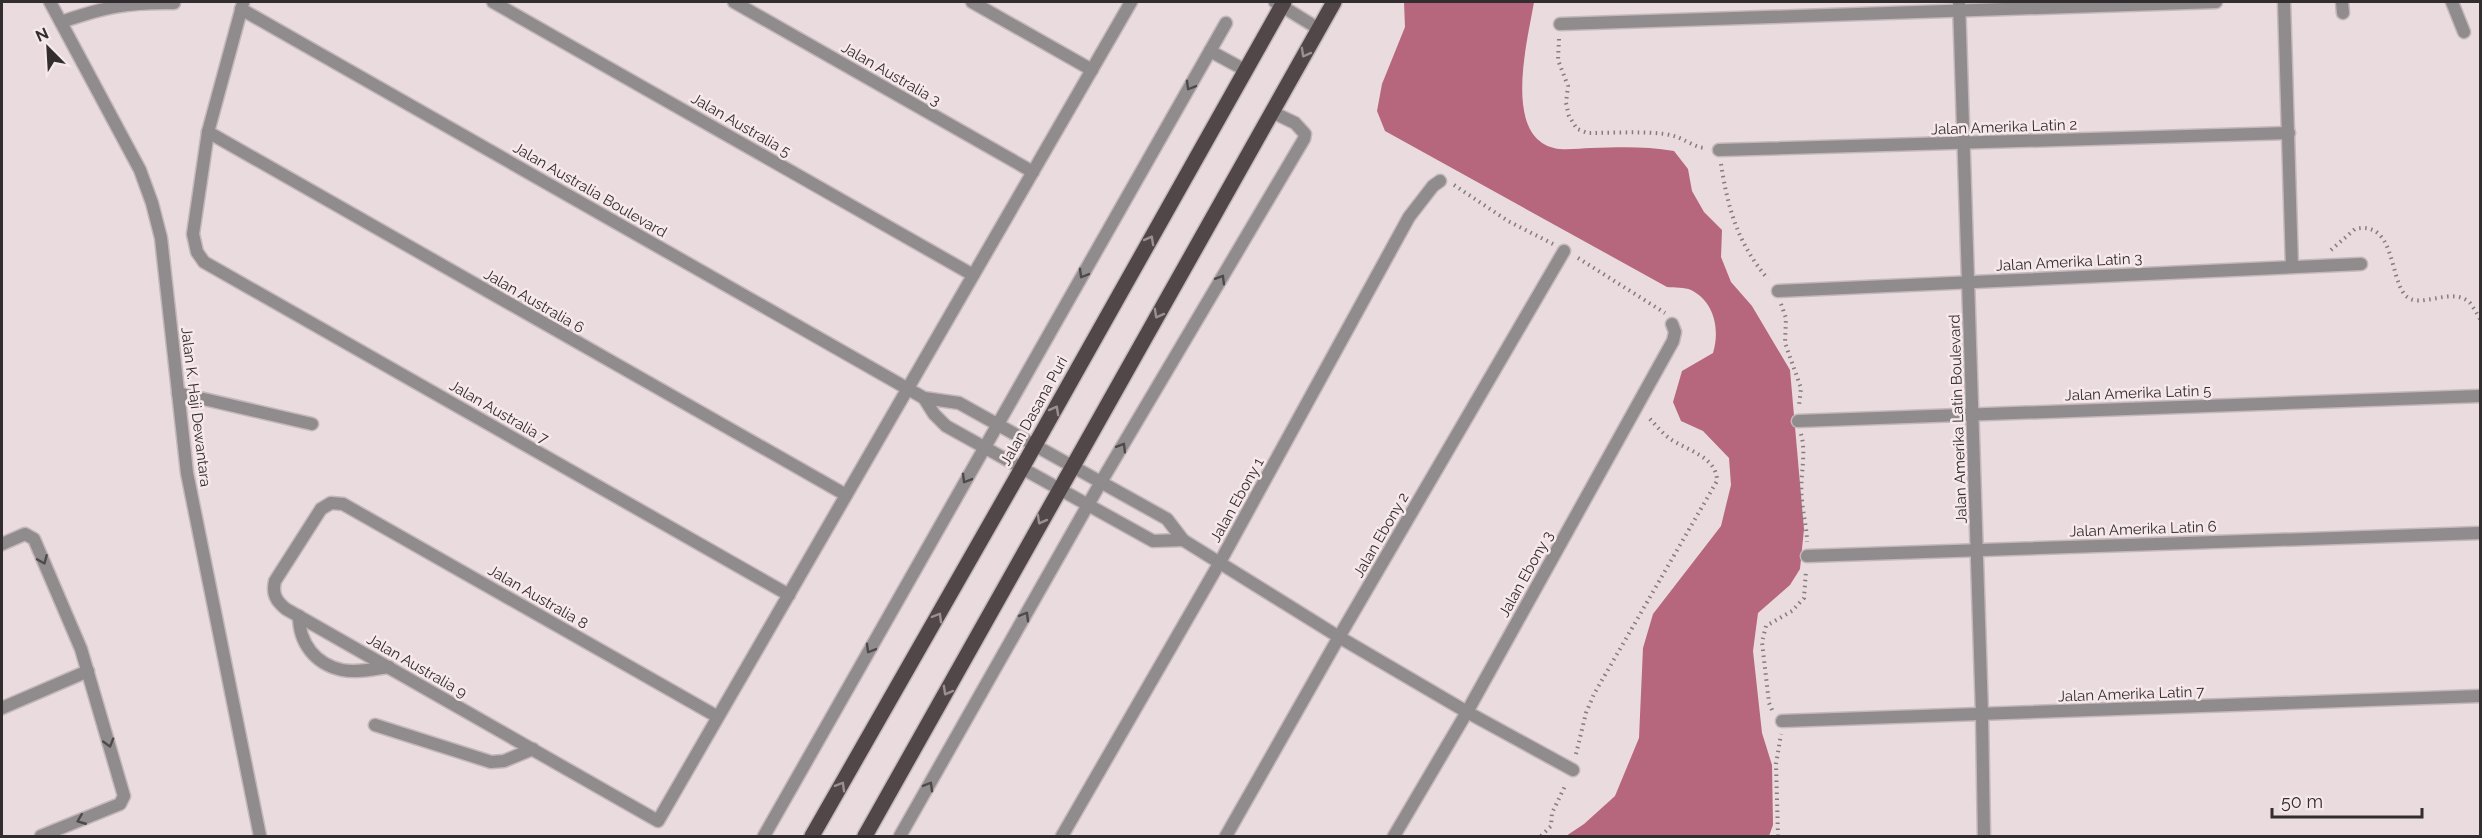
<svg xmlns="http://www.w3.org/2000/svg" width="2482" height="838" font-family="Raleway,sans-serif">
<style>
.water{fill:#b7677d}
.lines{fill:none;stroke-linecap:round;stroke-linejoin:round}
.service-casing{stroke:#c4b8bb;stroke-width:15}
.minor-casing{stroke:#c4b8bb;stroke-width:15}
.primary-casing{stroke:#c4b8bb;stroke-width:18}
.path{stroke:#857c7e;stroke-width:4;stroke-dasharray:1.5 4.5;stroke-linecap:butt}
.service{stroke:#908b8c;stroke-width:12}
.minor{stroke:#908b8c;stroke-width:12}
.primary{stroke:#514749;stroke-width:15}
.oneway{stroke:#9b8f92}
.oneway2{stroke:#4e494a}
.labels{text-anchor:middle;stroke-width:5;stroke-linejoin:round;paint-order:stroke}
.street-label{font-size:15px;fill:#322d2e;stroke:#f6e8eb}
</style>
<rect width="100%" height="100%" fill="#e9dbde"/>
<path class="water" d="M1404,2H1534C1528,39 1502,135 1554,148C1565,151 1580,148 1591,148C1620,147 1646,146 1674,151L1688,169L1692,191L1704,212L1722,230L1721,257L1731,282L1752,306L1790,370L1804,529L1800,569L1790,585L1758,613L1753,651L1762,733L1772,765L1773,825L1769,836H1566L1584,824L1615,796L1639,738L1643,648L1653,614L1721,526L1731,485L1729,458L1703,431L1681,421L1673,402L1682,371L1713,353C1720,330 1715,302 1691,290C1685,287 1674,288 1667,287L1385,131L1377,111L1382,84L1405,27Z"/>
<g class="lines">
<defs>
<g id="service">
<path d="M1210,51L1226,23"/>
<path d="M2,544L25,534L34,539L81,649L124,796L120,804L41,836"/>
<path d="M2,708L88,671"/>
<path d="M764,836L1210,51L1245,70"/>
<path d="M900,836L1101,482L1304,139L1305,134L1295,123L1272,112"/>
</g>
<g id="minor">
<path d="M50,2L140,170L152,203L161,238L187,473L260,836"/>
<path d="M493,2L973,275"/>
<path d="M734,2L1033,172"/>
<path d="M972,2L1092,70"/>
<path d="M1275,2L1319,29"/>
<path d="M1959,2L1982,714L1984,836"/>
<path d="M2284,2L2292,267"/>
<path d="M2342,2L2343,13"/>
<path d="M2452,2L2464,32"/>
<path d="M243,3L208,132L193,234L197,252L204,262L789,595"/>
<path d="M241,9L924,398L959,403L1167,519L1183,540L1339,637L1467,712L1573,770"/>
<path d="M61,22C105,7 127,2 174,3"/>
<path d="M1560,24L2216,2"/>
<path d="M208,132L846,495"/>
<path d="M1719,150L2289,133"/>
<path d="M1778,291L2361,264"/>
<path d="M178,393L312,424"/>
<path d="M924,398L934,414L946,426L1153,541L1183,540"/>
<path d="M1798,421L2480,396"/>
<path d="M1807,556L2480,533"/>
<path d="M299,616C299,643 315,664 342,670C357,673 374,669 389,667"/>
<path d="M718,717L343,504L331,503L321,509L275,581C272,594 276,601 286,609L658,821C816,548 974,275 1131,2"/>
<path d="M1782,721L2480,696"/>
<path d="M375,725L491,762L504,761L533,749"/>
<path d="M1062,836L1220,562L1409,217L1433,186L1440,181"/>
<path d="M1226,836L1339,637L1564,251"/>
<path d="M1394,836L1467,712L1673,341L1675,332L1672,324"/>
</g>
<g id="primary">
<path d="M812,836L1022,468L1284,2"/>
<path d="M865,836L1334,2"/>
</g>
</defs>
<use href="#service" class="service-casing"/>
<use href="#minor" class="minor-casing"/>
<use href="#primary" class="primary-casing"/>
<g class="path">
<path d="M1559,39L1558,60L1568,86L1566,103L1569,116L1577,129L1588,133C1613,133 1640,131 1665,134C1682,136 1692,147 1705,148"/>
<path d="M1721,164C1728,209 1738,244 1768,279"/>
<path d="M1454,185L1508,221L1553,244"/>
<path d="M2331,250L2355,229C2395,220 2389,276 2405,295C2419,311 2452,285 2470,303C2474,308 2477,314 2480,319"/>
<path d="M1578,258L1665,313"/>
<path d="M1781,304L1786,318L1785,343L1801,388L1799,406"/>
<path d="M1801,434C1807,455 1799,478 1802,500C1803,515 1807,528 1807,542"/>
<path d="M1772,710L1769,703L1762,642L1766,626L1792,611L1804,598L1806,571"/>
<path d="M1576,754L1586,713L1594,694L1717,481C1717,456 1685,450 1669,438C1661,432 1655,424 1648,417"/>
<path d="M1541,836L1551,826L1552,813L1566,784"/>
<path d="M1778,836L1776,764L1781,734"/>
</g>
<use href="#service" class="service"/>
<use href="#minor" class="minor"/>
<use href="#primary" class="primary"/>
</g>
<defs><path id="oneway-chevron" d="M-2-3.5L2.5 0L-2 3.5" fill="none" stroke-width="1.6" stroke-linecap="round" stroke-linejoin="round" transform="scale(1.5)"/></defs>
<g class="oneway">
<use href="#oneway-chevron" transform="translate(1305 53) rotate(119)"/>
<use href="#oneway-chevron" transform="translate(1150 240) rotate(-61)"/>
<use href="#oneway-chevron" transform="translate(1158 314) rotate(119)"/>
<use href="#oneway-chevron" transform="translate(1055 410) rotate(-61)"/>
<use href="#oneway-chevron" transform="translate(1041 520) rotate(119)"/>
<use href="#oneway-chevron" transform="translate(938 617) rotate(-60)"/>
<use href="#oneway-chevron" transform="translate(947 691) rotate(119)"/>
<use href="#oneway-chevron" transform="translate(841 786) rotate(-60)"/>
</g>
<g class="oneway2">
<use href="#oneway-chevron" transform="translate(1190 86) rotate(120)"/>
<use href="#oneway-chevron" transform="translate(1083 274) rotate(120)"/>
<use href="#oneway-chevron" transform="translate(1221 279) rotate(-59)"/>
<use href="#oneway-chevron" transform="translate(1122 447) rotate(-59)"/>
<use href="#oneway-chevron" transform="translate(966 479) rotate(120)"/>
<use href="#oneway-chevron" transform="translate(43 560) rotate(67)"/>
<use href="#oneway-chevron" transform="translate(1025 616) rotate(-60)"/>
<use href="#oneway-chevron" transform="translate(870 649) rotate(120)"/>
<use href="#oneway-chevron" transform="translate(109 743) rotate(74)"/>
<use href="#oneway-chevron" transform="translate(929 786) rotate(-60)"/>
<use href="#oneway-chevron" transform="translate(81 820) rotate(158)"/>
</g>
<g class="labels">
<g class="street-label">
<text transform="translate(891 74) rotate(30)" y="5">Jalan Australia 3</text>
<text transform="translate(741 125) rotate(30)" y="5">Jalan Australia 5</text>
<text transform="translate(2004 127) rotate(-2)" y="5">Jalan Amerika Latin 2</text>
<text transform="translate(590 190) rotate(30)" y="5">Jalan Australia Boulevard</text>
<text transform="translate(2069 262) rotate(-3)" y="5">Jalan Amerika Latin 3</text>
<text transform="translate(534 301) rotate(30)" y="5">Jalan Australia 6</text>
<text transform="translate(2138 393) rotate(-2)" y="5">Jalan Amerika Latin 5</text>
<text transform="translate(196 407) rotate(83)" y="5">Jalan K. Haji Dewantara</text>
<text transform="translate(1034 411) rotate(-61)" y="5">Jalan Dasana Puri</text>
<text transform="translate(499 412) rotate(30)" y="5">Jalan Australia 7</text>
<text transform="translate(1958 419) rotate(-92)" y="5">Jalan Amerika Latin Boulevard</text>
<text transform="translate(1237 500) rotate(-61)" y="5">Jalan Ebony 1</text>
<text transform="translate(2143 529) rotate(-2)" y="5">Jalan Amerika Latin 6</text>
<text transform="translate(1381 535) rotate(-60)" y="5">Jalan Ebony 2</text>
<text transform="translate(1526 574) rotate(-61)" y="5">Jalan Ebony 3</text>
<text transform="translate(538 597) rotate(30)" y="5">Jalan Australia 8</text>
<text transform="translate(417 666) rotate(30)" y="5">Jalan Australia 9</text>
<text transform="translate(2131 694) rotate(-2)" y="5">Jalan Amerika Latin 7</text>
</g>
</g>
<rect width="2482" height="838" fill="none" stroke="#322d2e" stroke-width="6"/>
<g transform="translate(48 48) rotate(336)" stroke="#f6e8eb" stroke-width="4.5" paint-order="stroke">
<path d="M0-4.5L10 22L0 15L-10 22Z" fill="#322d2e"/>
<text y="-9" font-size="16" font-weight="bold" text-anchor="middle" fill="#322d2e">N</text>
</g>
<path d="M2272 808v9h150v-9" fill="none" stroke="#322d2e" stroke-width="3"/>
<text x="2281" y="808" font-size="18" fill="#322d2e" stroke="#f6e8eb" stroke-width="4.5" paint-order="stroke">50 m</text>
</svg>
